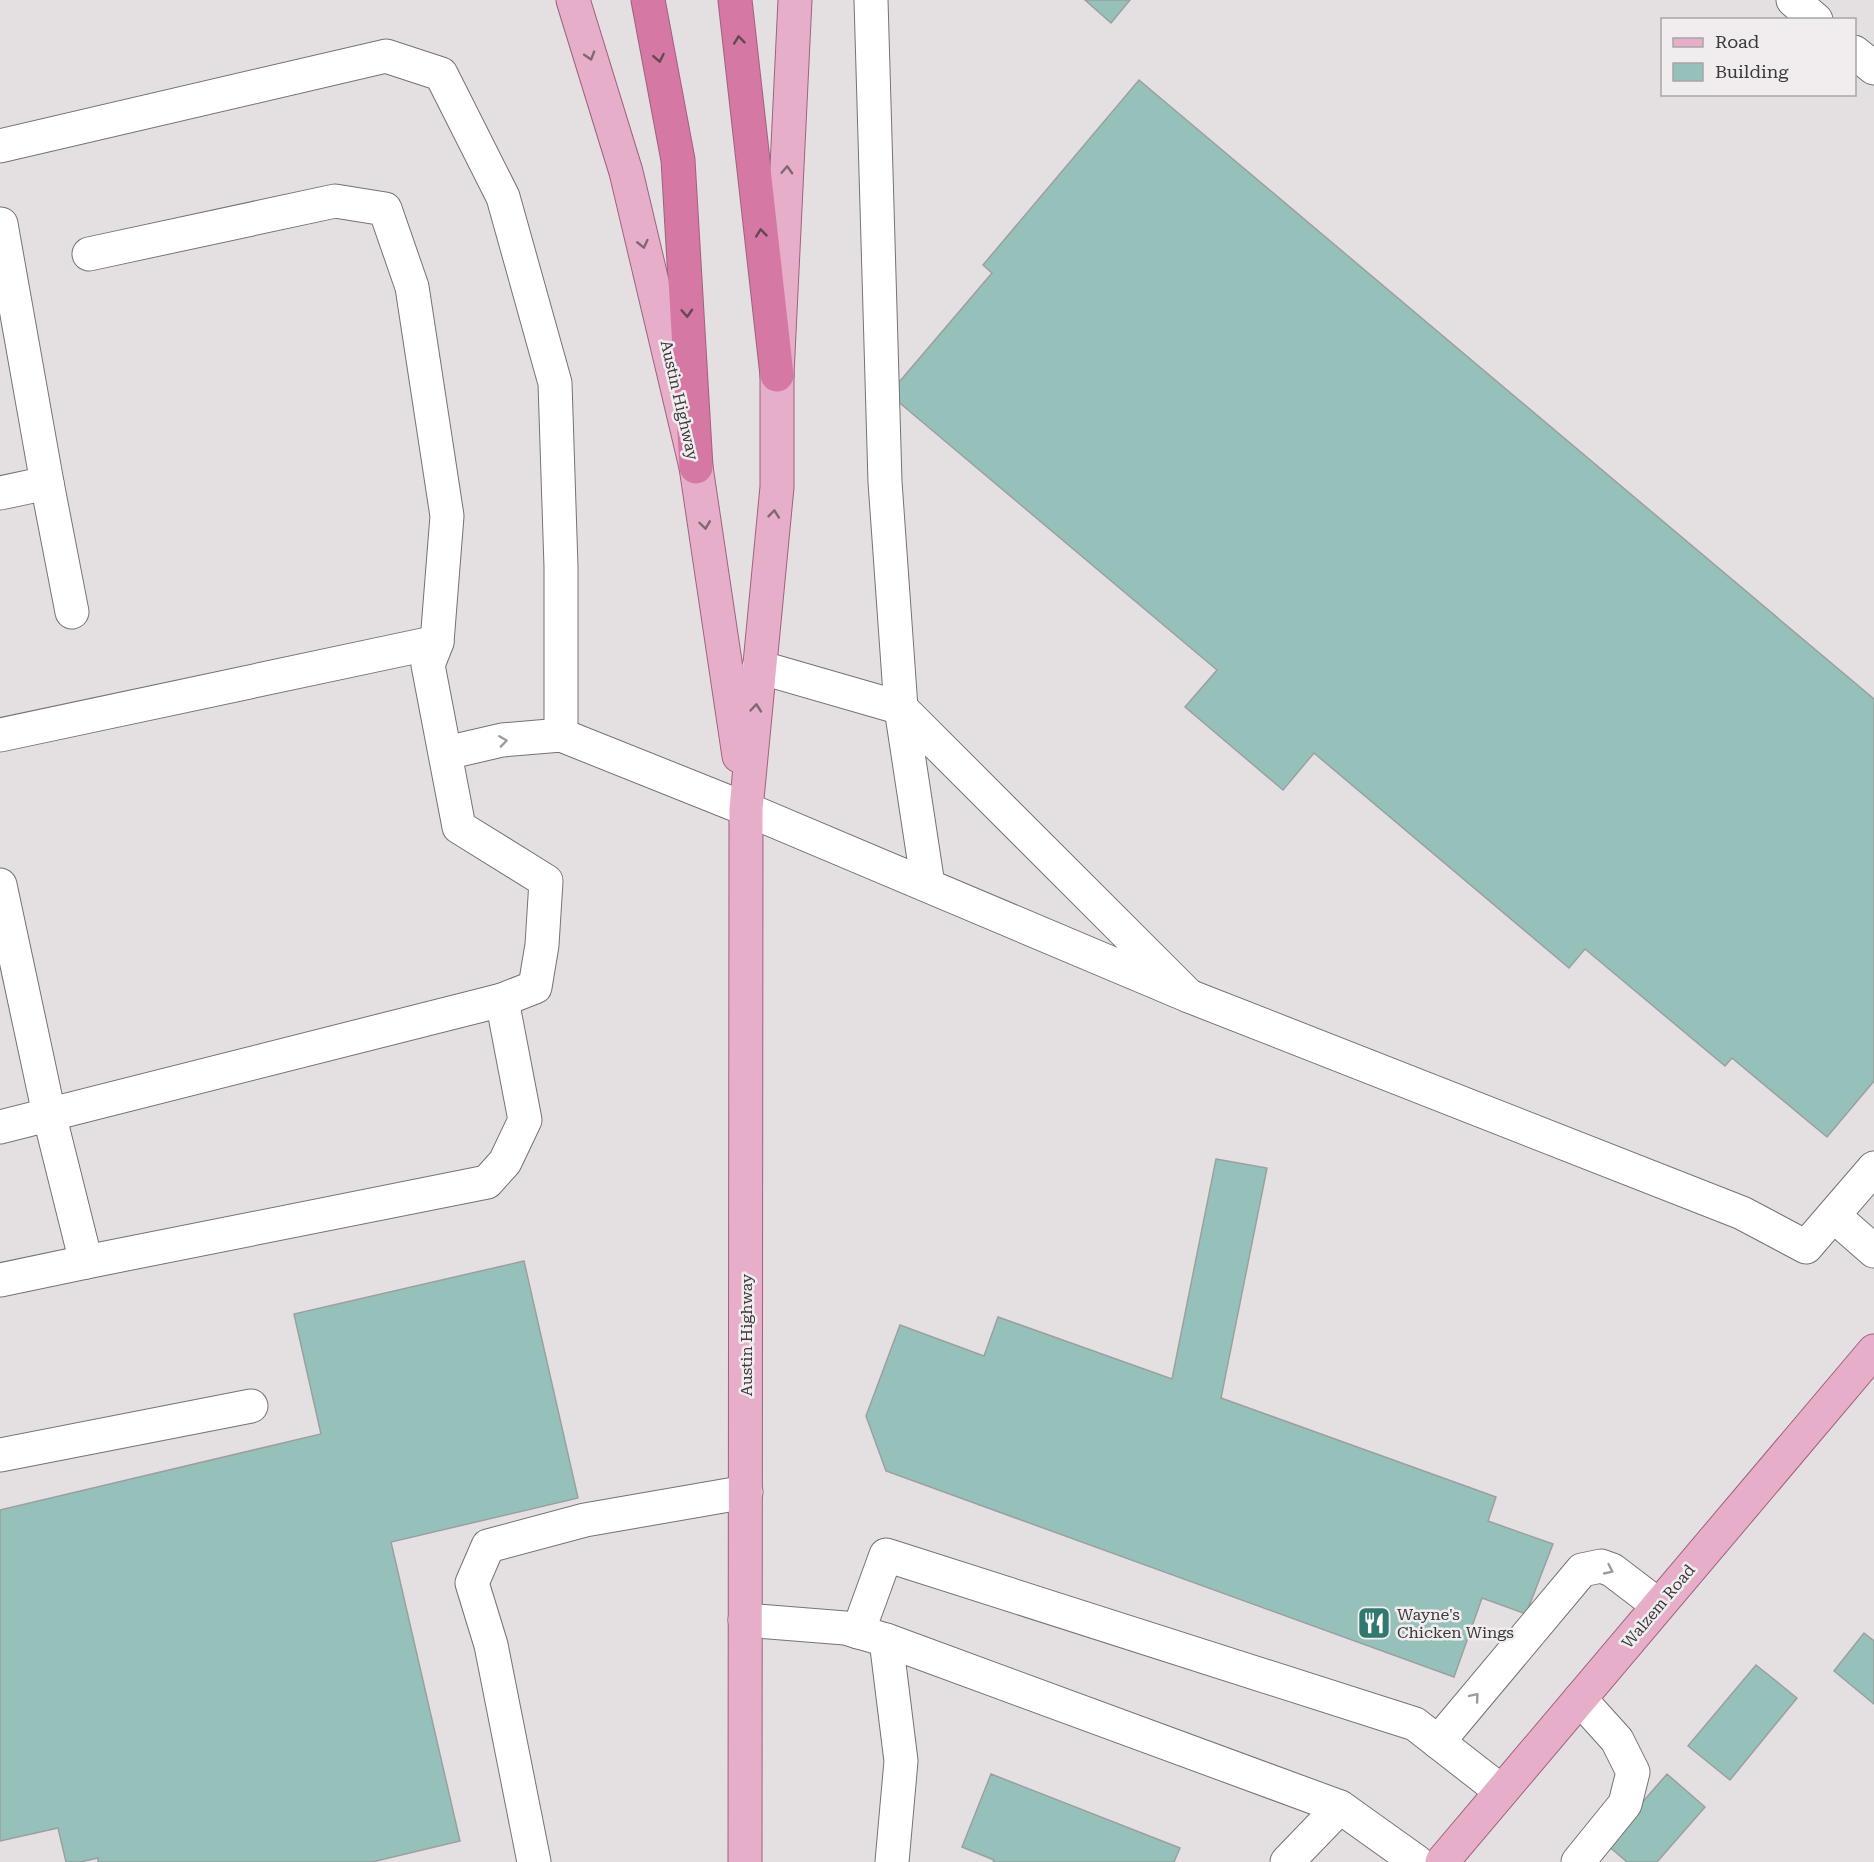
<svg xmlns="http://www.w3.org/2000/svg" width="1874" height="1862" font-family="'Roboto Serif',serif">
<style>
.building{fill:#96c1bb;stroke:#9ba09f;stroke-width:1.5}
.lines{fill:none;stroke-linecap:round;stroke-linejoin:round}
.minor-casing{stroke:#777274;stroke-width:35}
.major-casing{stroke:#9f627e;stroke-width:35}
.highway-casing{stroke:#9f627e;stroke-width:35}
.minor{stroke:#fff;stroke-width:33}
.major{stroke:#e6aec8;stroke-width:33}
.highway{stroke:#d578a3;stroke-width:33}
.oneway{stroke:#624954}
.oneway2{stroke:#7f6873}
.oneway3{stroke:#9d9c9c}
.labels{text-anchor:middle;stroke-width:5;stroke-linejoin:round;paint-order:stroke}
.street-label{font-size:16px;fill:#3b393a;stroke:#f1edef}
.poi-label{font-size:16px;fill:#3b393a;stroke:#f1edef;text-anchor:start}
</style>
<rect width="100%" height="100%" fill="#e4e0e1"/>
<g class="building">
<path d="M1085,0H1130L1111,23Z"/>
<path d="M1139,80L1874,699V1081L1827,1137L1732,1058L1725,1066L1585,949L1569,968L1314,753L1283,790L1185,707L1217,670L889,394L992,273L983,265Z"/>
<path d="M1216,1159L1267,1168L1221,1398L1496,1497L1488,1521L1553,1544L1526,1614L1482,1598L1454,1677L886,1471L866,1416L900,1325L984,1356L998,1317L1172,1379Z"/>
<path d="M524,1261L578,1498L391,1542L460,1841L372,1862H98V1858L80,1862H66L58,1828L0,1841V1510L321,1434L294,1314Z"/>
<path d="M1864,1633L1874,1641V1704L1834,1671Z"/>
<path d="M1756,1665L1797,1698L1730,1780L1688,1746Z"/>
<path d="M991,1774L1180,1848L1174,1862H993L994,1860L962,1847Z"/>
<path d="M1667,1774L1705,1807L1657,1862H1627L1606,1844Z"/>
</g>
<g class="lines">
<defs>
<g id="minor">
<path d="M871,0L885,482L901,708L928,885"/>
<path d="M1793,0L1816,20"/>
<path d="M1854,52L1874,68"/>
<path d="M0,146L386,56L441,74L503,197L555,383L561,567V735"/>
<path d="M89,254L335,201L385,209L412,287L447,516L437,642"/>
<path d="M47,483L72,612"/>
<path d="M0,493L47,483L1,224"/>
<path d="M0,735L437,642L428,665L459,827L546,881L542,945L535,987L502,1000L0,1127"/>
<path d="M446,753L502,740L561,735L746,809L1189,996L901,708L759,667"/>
<path d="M0,885L49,1114L86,1262L0,1280"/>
<path d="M1189,996L1742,1213L1806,1247L1874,1168"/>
<path d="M1834,1216L1874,1251"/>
<path d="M86,1262L487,1182L505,1162L525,1120L502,1000"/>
<path d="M0,1455L251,1406"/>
<path d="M745,1620L845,1628L886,1640L1340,1807L1417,1862"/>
<path d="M858,1632L886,1555L1415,1724L1501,1791"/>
<path d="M886,1640L901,1761L892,1862"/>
<path d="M1438,1742L1582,1570L1601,1566L1612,1570L1658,1605"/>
<path d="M534,1862L491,1645L472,1583L488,1546L585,1520L746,1492"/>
<path d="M1287,1862L1340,1807"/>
<path d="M1578,1862L1625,1804L1633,1772L1617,1740L1580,1699"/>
</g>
<g id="major">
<path d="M573,0L626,172L696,467L739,756"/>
<path d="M745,1862L746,809L777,487V375L795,0"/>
<path d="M1442,1862L1874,1351"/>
</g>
<g id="highway">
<path d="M648,0L678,160L696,467"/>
<path d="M735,0L777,375"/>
</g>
</defs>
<use href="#minor" class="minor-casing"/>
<use href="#major" class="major-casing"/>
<use href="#highway" class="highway-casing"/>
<use href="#minor" class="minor"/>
<use href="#major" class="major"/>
<use href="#highway" class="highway"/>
</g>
<defs><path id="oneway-chevron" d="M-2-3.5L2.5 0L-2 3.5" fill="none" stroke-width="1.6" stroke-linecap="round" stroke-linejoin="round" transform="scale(1.5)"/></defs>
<g class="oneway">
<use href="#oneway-chevron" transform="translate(739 40) rotate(-96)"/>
<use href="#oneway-chevron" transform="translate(659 58) rotate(79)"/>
<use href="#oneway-chevron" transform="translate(761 233) rotate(-96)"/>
<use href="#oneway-chevron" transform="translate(687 313) rotate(87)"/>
</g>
<g class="oneway2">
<use href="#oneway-chevron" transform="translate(590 56) rotate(73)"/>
<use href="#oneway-chevron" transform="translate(787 170) rotate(-87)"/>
<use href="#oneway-chevron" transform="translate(643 244) rotate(77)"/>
<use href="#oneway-chevron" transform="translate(774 514) rotate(-84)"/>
<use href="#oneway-chevron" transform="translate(705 525) rotate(82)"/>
<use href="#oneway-chevron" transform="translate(756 708) rotate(-85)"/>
</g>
<g class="oneway3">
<use href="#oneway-chevron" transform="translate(503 741) rotate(-8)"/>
<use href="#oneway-chevron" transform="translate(1609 1570) rotate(25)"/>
<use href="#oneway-chevron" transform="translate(1475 1697) rotate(-50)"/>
</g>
<defs>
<symbol id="restaurant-square" viewBox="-11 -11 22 22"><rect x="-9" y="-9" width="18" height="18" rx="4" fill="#31786f" stroke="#f1edef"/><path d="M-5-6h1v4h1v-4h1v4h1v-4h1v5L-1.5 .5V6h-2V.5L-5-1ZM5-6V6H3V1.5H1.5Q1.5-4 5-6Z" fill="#fff"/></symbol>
</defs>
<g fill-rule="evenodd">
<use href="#restaurant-square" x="1355" y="1604" width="38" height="38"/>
</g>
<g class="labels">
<g class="street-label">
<text transform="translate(680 400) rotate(77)" y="6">Austin Highway</text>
<text transform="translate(746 1335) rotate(-90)" y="6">Austin Highway</text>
<text transform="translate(1658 1606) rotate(-50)" y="6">Walzem Road</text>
</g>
<g class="poi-label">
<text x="1397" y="1620">Wayne's<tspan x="1397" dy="18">Chicken Wings</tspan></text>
</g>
</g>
<rect x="1661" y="18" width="195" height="78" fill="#f1edef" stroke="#a8a5a7" stroke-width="1.5"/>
<rect x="1673" y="38" width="30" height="9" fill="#e6aec8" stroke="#a8a5a7" stroke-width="1.5"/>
<text x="1715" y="48" font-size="18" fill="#3b393a">Road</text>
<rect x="1673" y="63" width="30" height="18" fill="#96c1bb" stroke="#a8a5a7" stroke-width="1.5"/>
<text x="1715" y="78" font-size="18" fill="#3b393a">Building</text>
</svg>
